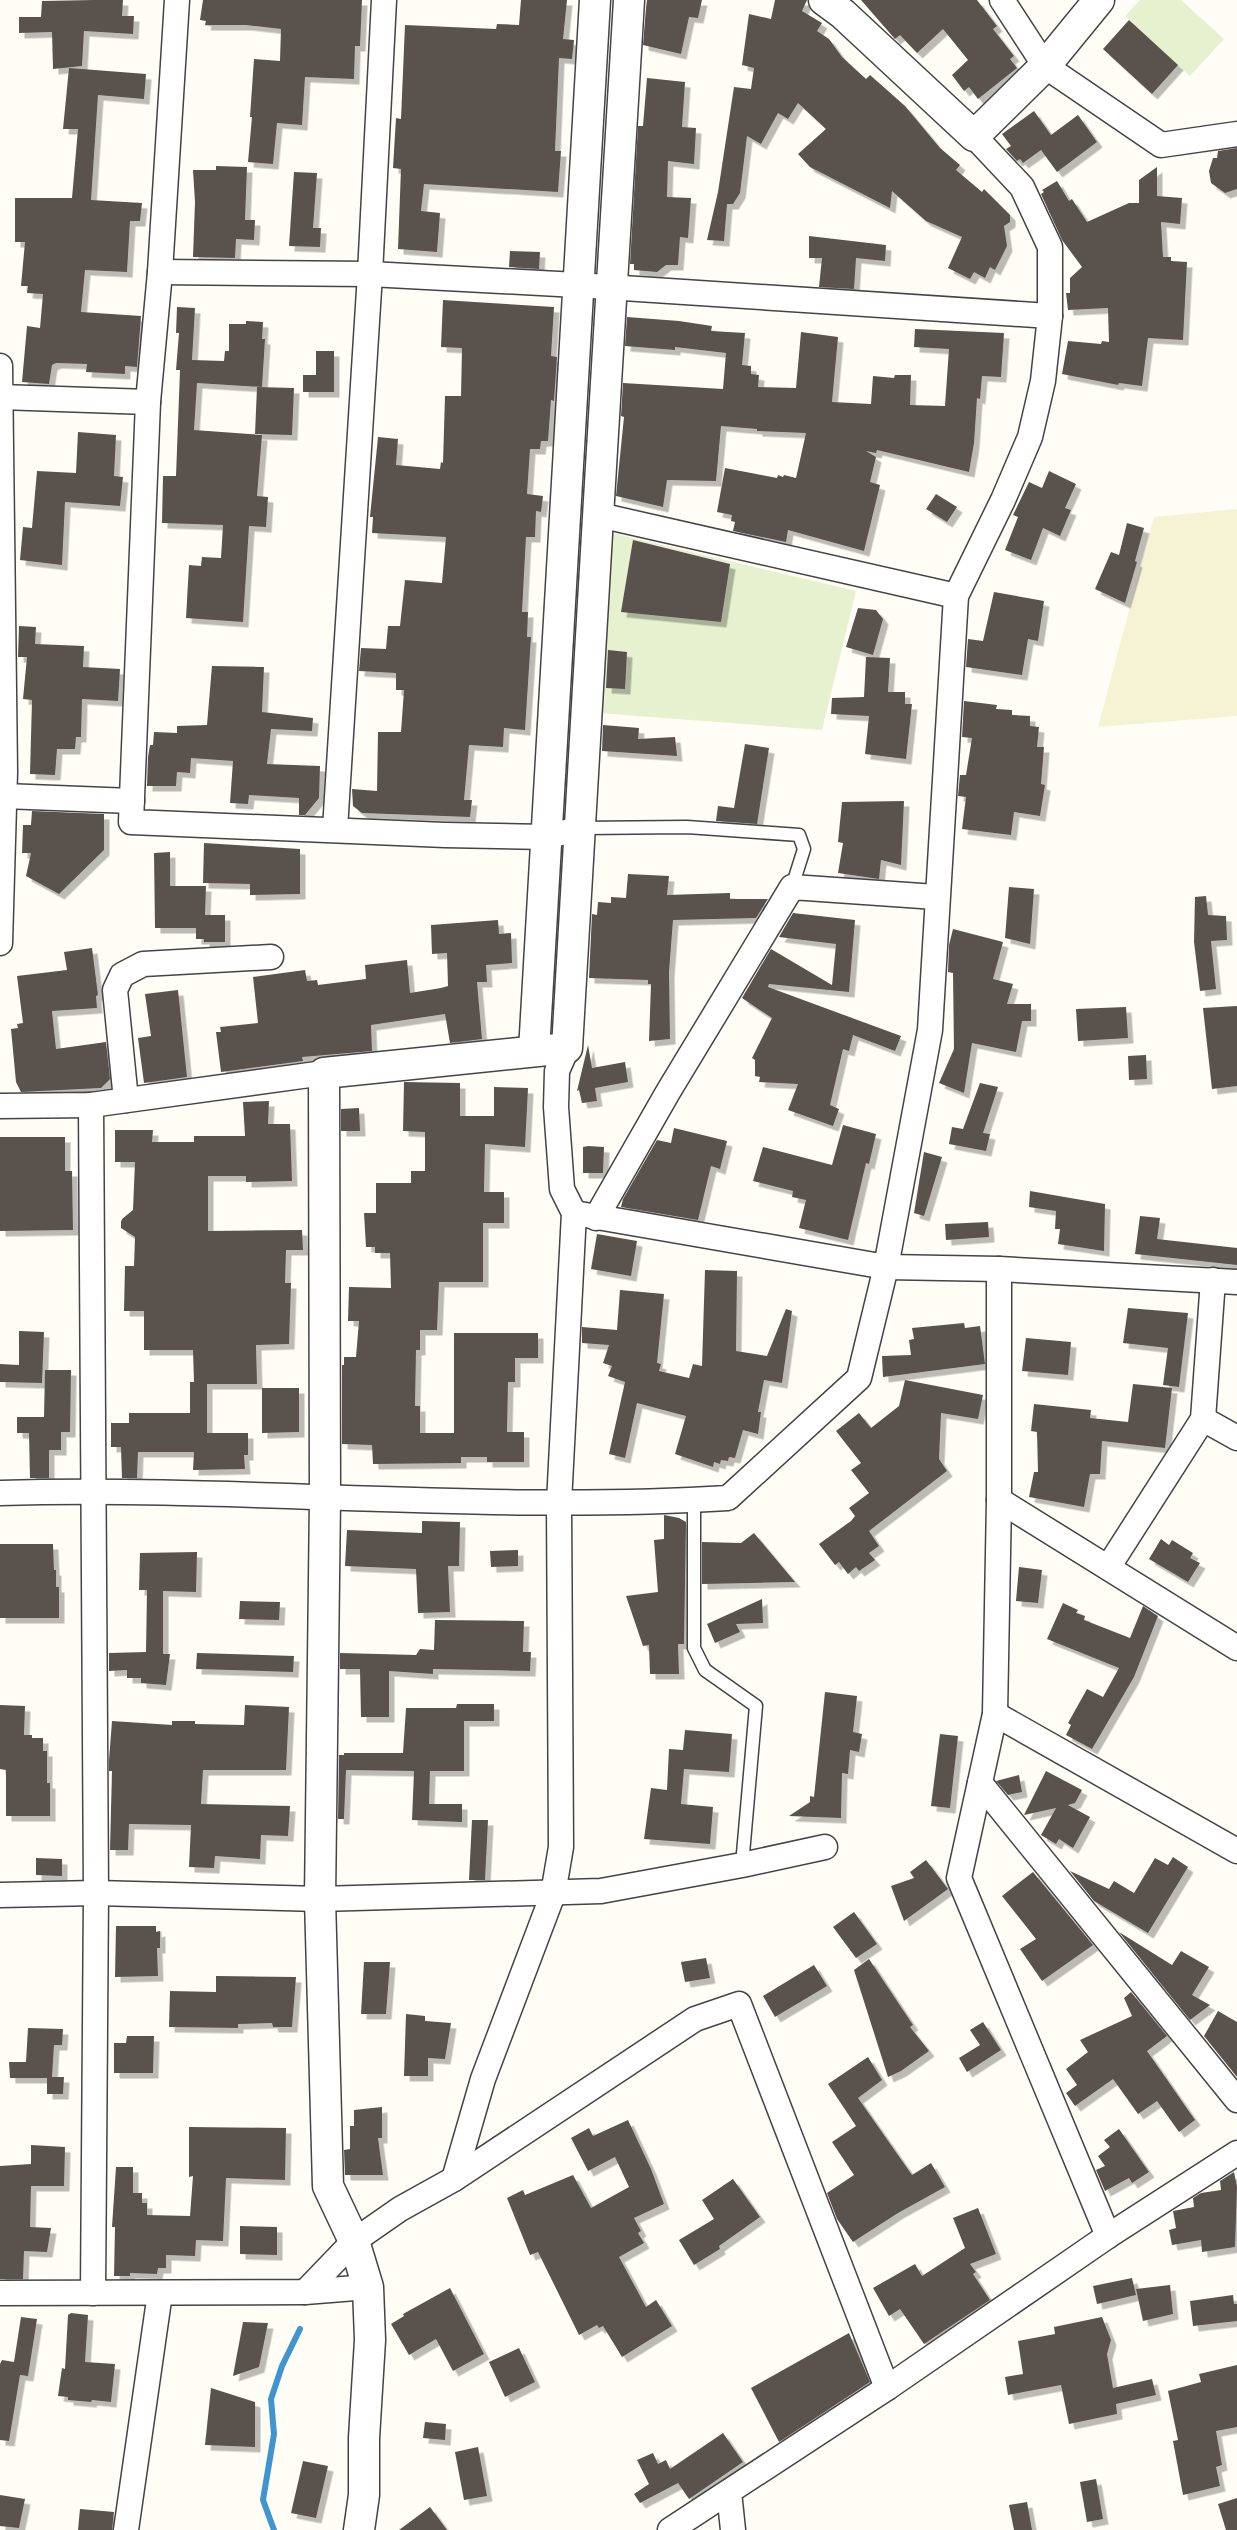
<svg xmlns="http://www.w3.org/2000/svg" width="1237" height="2530" font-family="'Crimson Pro',serif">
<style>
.farmland{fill:#f6f3d4}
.pitch{fill:#e6f2cf}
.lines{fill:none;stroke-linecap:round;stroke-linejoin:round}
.stream{stroke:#3f96cf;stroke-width:6}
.building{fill:#5a524d;filter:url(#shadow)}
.service-casing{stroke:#444;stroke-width:15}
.minor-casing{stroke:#444;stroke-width:27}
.tertiary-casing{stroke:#444;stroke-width:33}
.service{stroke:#fff;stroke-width:12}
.minor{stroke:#fff;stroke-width:24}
.tertiary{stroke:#fff;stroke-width:30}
</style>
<defs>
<filter id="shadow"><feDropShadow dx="5.5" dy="5.5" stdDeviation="0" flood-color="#0004"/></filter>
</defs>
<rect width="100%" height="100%" fill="#fffdf5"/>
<path class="farmland" d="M1237,509V716L1098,727L1154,517Z"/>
<g class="pitch">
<path d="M1140,0H1181L1224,39L1190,76L1125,16Z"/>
<path d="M607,532L856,591L822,730L597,713Z"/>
</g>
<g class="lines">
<path class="stream" d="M274,2530L263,2500L274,2434L271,2399L282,2366L300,2329"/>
</g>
<g class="building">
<path d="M93,0H123L122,16H134L133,34L84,31L82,66L53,69L52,32L19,33V17H41L42,1Z"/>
<path d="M203,0H362L360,46H355L354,79L305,77L302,125L277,123L273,164L248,162L252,117H250L254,59L280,61L281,29L246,25H205L206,21L200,20Z"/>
<path d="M521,0H567L563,39L574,40L572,59L559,58L555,151H561L558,192L424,184L421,211L440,213L437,252L398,249L401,169L393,168L396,118L401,119L405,25L496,29L497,24L519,25Z"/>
<path d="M647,0H702L698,18L689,17L681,54L643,45L646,8L661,11L646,8Z"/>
<path d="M775,0H807L802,11L822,23L817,31L829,39L842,57L866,79L870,75L905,106L940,148L960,165L956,170L982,192L984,189L1010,215V222L1004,226L1007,246L995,270L990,267L985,278L974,272L970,279L948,268L962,237L926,221L892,191L890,208L810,167L798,154L826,129L798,103L788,119L778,113L761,144L747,136L740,193L733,204H727L724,241L707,240L718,192L734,87L751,89L754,68L742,65L749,14L771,19Z"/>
<path d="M861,0H977L997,26L993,29L1014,56L1010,59L1017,68L978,99L969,87L964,91L952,75L968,60L943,29L917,53L900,35L895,39Z"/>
<path d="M1129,20L1178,65L1152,94L1103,49Z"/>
<path d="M69,68L146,74L144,99L98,95L91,200L142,203L140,221H130L127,272L85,270L81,312L141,316L137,367L125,366V374L86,372L87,364L56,363L52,365L49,384L22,382L27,326L40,328L43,294L27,293L28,286H21L25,242H15V198H72L78,129H63Z"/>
<path d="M647,78L685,82L682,127L696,128L694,164L668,161L667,197L691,198L688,238L680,237L678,265H666L657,272L634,270V264H630L638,126H643Z"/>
<path d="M1034,111L1051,135L1078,115L1097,142L1057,172L1041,150L1023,163L1020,159L1017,161L1006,149L1011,146L1002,134Z"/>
<path d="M1237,148V189L1225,193L1211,183L1209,171L1213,158H1217L1218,151Z"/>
<path d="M216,166L247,167L245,220H255L254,240L236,239L235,258L193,257L195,202L193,170H216Z"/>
<path d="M1157,167V196L1182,198L1180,224L1161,222L1163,257H1171V261L1187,262L1183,340L1148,338L1142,386L1119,383L1118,385L1062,374L1068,341L1101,344L1102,341L1109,342L1108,308L1068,310L1066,293H1070V278L1082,267L1062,240L1041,194L1044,192L1042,190L1057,181L1069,201L1072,199L1087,222L1129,203H1139V180Z"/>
<path d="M294,172L317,173L313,228H321L320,247L289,246Z"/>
<path d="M809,236L886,245L885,261L856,258L854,289L819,287L822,258H809Z"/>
<path d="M510,251L540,252L539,269L509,267Z"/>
<path d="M443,300L554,307L551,356L557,357L554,401L551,400L548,441H541L540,449H530L527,494L543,496L541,512L536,511L535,537H526L522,612H528L527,637H531L525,730L504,728L503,747L469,745L464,800H472L470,817L362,813L353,806L352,789L377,791L378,732H401L404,690H396V673L359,671L361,648L386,649L388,626H400L405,580L442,583L446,537L372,533L373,517H370L378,437L398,439L396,465L440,469L441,462L443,463L445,396H461L462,348L441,347Z"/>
<path d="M177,307L195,308L192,360L224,361L225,351H229V324H246V321L263,322L262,339H265L262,387L197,383L194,430L262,435L257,496L268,497L266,527L249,526L243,622L186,618L189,565L201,566L202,557L221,558L223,525L162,523L163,476H176L180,370H176L179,333H176Z"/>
<path d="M627,317L679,321L712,326L711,331L745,333L742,365L751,366V374L759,375L758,387L796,388L801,332L838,337L832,402L871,404L873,376L894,378L895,375H911L910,405L945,406L949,349L914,347L915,329L1004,333L1001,377L982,376L980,399L977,398L974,443L969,472L877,450L876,453L866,451L876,457L870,482L880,485L864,551L788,530L786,542L733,531L735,522L731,521L732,515L717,512L725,468L777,478L778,475L783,477L784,475L796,478L806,433L757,431V429L721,426L716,481L667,480L663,507L616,496L624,417L621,416L623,383L723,389L726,353L675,347V350L625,346Z"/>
<path d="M316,351H334V392H303V375H316Z"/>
<path d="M257,387L294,388L292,435L255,434Z"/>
<path d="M78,432L116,435L114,476L123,477L120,506L65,502L62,565L20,560L23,527L32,528L37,471L76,473Z"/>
<path d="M1049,471L1076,484L1065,508L1071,510L1060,536L1043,528L1031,560L1005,550L1018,517L1013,515L1029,482L1042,488Z"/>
<path d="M936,494L957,507L947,522L926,509Z"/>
<path d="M1127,523L1144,528L1135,561L1137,562L1125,603L1095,589L1111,552L1119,555Z"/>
<path d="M633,540L730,564L721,622L621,612Z"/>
<path d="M994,592L1044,601L1038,641L1028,639L1022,675L966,667L968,639L983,641Z"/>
<path d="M858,608L876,610L883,619L873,655L846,647Z"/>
<path d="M19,626L36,627L35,644L84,646L83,667L120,669L118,701L82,699L81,737H76L75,749H57L55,775L30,774L32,700L23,699L27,657H18Z"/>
<path d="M608,650L627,652L625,689L606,688Z"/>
<path d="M866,657L890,658L888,692H905V704H912L906,759L865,754L869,716L831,714L832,698L864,697Z"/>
<path d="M212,666L264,667L262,712L313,718L312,731L271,729L267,764L320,766L319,798L305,815H299V798L249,795L248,804L230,803L233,761L191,758L190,773L177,772L176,786H147L148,757L150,745H153L154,732L177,733V726L207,725Z"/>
<path d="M964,701L997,705L996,709L1012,710V715L1030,716V726L1039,727L1037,747H1044L1041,784L1045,785L1040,816L1014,812L1011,835L962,829L966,797L958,796L960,775H966L972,738L962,737Z"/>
<path d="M603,725L639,728L638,739L675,737L677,756L602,751Z"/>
<path d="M745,744L769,748L757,824L716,821L718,806L734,808Z"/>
<path d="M904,801L901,865L881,860L879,879L838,873L843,843L838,842L842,802Z"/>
<path d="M32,811L104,814V850L59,894L26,876L31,853H22L23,825H31Z"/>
<path d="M204,843L300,849V894L250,895V884L203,883Z"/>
<path d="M170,852V886H206L205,915H225V942H204V939H196V928H155L154,853Z"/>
<path d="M628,874L669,876L667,895L730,893V899H768L756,918L673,920L669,972L670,1039L649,1041L651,984H648V980L589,978L592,914L597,915L598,902L611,903V897L626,898Z"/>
<path d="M1009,887L1034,889L1030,944L1005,938Z"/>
<path d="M1206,896L1208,915L1226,916L1227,940L1211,941L1216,989L1200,991L1194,942L1195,897Z"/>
<path d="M793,913L855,920L849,992L769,984L768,987L901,1036L895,1051L853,1035L849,1051L843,1049L830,1105L839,1109L833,1126L788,1110L798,1084L759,1082L760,1077L755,1076V1060L752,1058L772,1018L742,998L771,949L832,985L836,944L779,937Z"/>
<path d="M498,920L499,934L511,933L512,963L486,965L487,982H477L482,1039L450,1043L445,1014L371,1025L372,1051L302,1057L303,1061L221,1072L216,1032H221L220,1027L258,1023L253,977L305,970L307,981L317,980L318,985L366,979L365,965L407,960L410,993L441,988L448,986L447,953L432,954L431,925Z"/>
<path d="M953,929L1003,942L993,979L1013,984L1007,1004H1031V1021H1022L1016,1052L972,1043L964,1093L939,1083L954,1049L953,973L948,972L949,945Z"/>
<path d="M92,948L98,995L96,996L97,1008L52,1011L56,1049L106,1042L110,1079L101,1088L21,1092L16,1082L11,1029L18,1028L17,1024L23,1023L17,976L67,970L64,952Z"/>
<path d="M178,990L187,1077L144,1083L138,1038L151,1036L145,994Z"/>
<path d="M1237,1006V1086L1212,1089L1203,1008Z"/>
<path d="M1126,1007L1128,1038L1078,1041L1076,1009Z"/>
<path d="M588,1045L592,1068L625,1062L628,1082L595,1088L597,1101L582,1103L579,1090L577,1091Z"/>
<path d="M1146,1055L1147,1079L1129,1080L1128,1056Z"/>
<path d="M404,1082L460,1083V1116H494V1087L528,1088L525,1147L485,1144L484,1192H504V1223H483V1282H439L437,1330H420V1350H416L415,1406H420V1433H454V1333H538V1358H515V1382H508L507,1432H524V1462H487V1457H461V1463L373,1464L372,1445L342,1444V1365H344V1357H356L359,1321H348L349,1287L391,1288L390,1253H375V1247H366L364,1213H376V1183H411V1171H425V1132L403,1131Z"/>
<path d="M980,1083L998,1087L983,1133L990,1134L986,1151L949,1144L952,1127L963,1129Z"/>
<path d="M269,1101L268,1124H290L292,1181L246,1182V1176H208V1231L302,1230L303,1250H286L285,1283H291L289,1344L256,1345L257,1384H207V1433H248V1455H244L245,1469L193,1470L194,1452H138L137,1478H122L121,1447H111V1423H129V1413H190V1382H194L193,1350H144V1311H124L125,1266H134L135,1237L121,1228V1222L122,1219L133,1210L135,1162H115V1130H153L152,1142H194V1136H245L243,1102Z"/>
<path d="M359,1108L360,1131H341V1109Z"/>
<path d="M843,1125L876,1134L869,1164L866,1163L848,1240L799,1228L806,1200L792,1197L793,1191L753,1181L763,1147L832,1165Z"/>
<path d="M674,1128L727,1141L720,1169L711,1166L698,1220L621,1207L623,1199L657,1140L671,1143Z"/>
<path d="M0,1137H65V1171H72L73,1230L0,1231Z"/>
<path d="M588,1146L604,1147L603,1173H583V1147Z"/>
<path d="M924,1152L942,1157L924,1216L914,1213Z"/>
<path d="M1030,1191L1105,1204L1104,1251L1058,1244L1060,1229H1055L1056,1211L1029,1207Z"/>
<path d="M1140,1216L1160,1218L1157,1239L1237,1248V1265L1135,1254Z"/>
<path d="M988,1222L989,1237L946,1240L945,1224Z"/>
<path d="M597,1234L637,1241L631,1276L591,1269Z"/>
<path d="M705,1270L737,1271L736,1351L767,1356L786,1309L792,1311L782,1383L764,1380L758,1412H761L758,1434L743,1430L735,1458L729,1457L728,1461L721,1460L720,1464L714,1462L713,1467L675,1454L686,1416L637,1403L625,1458L609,1454L625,1382L608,1376L612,1366L603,1363L609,1345L582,1343V1327L617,1330L620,1290L664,1294L657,1363L661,1364L659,1371L689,1378L693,1364L702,1366Z"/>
<path d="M1128,1308L1188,1313L1179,1387L1163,1385L1168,1348L1123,1343Z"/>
<path d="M964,1323L965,1328L980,1326L985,1364L883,1377L882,1356L911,1355L909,1340L914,1339L912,1328Z"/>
<path d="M19,1331L44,1332L42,1383L0,1382V1364L19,1365Z"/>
<path d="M1026,1338L1071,1342L1068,1375L1022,1371Z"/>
<path d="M45,1370H71L70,1432H61V1450H49V1478H30L29,1433H17V1417H44Z"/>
<path d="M905,1380L983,1395L978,1419L941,1413L939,1459L947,1471L869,1531L879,1546L869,1553L875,1560L859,1571L856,1567L848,1574L839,1562L835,1565L819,1544L851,1521L855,1516L849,1508L869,1493L851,1470L861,1463L836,1431L859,1413L871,1428L899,1406Z"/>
<path d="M1133,1384L1172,1388L1165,1448L1102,1441L1100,1474H1090L1084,1507L1029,1497L1034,1472H1038L1037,1432L1031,1431L1034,1404L1091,1410L1090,1418L1128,1422Z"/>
<path d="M262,1388H299V1432L262,1433Z"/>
<path d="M664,1515L679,1518L686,1522L684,1644H678L679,1674H650L649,1645L643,1646L626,1596L658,1592L654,1540L664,1539Z"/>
<path d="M422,1521L460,1522L459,1566H448L450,1612L418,1613L416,1569L345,1566L347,1530L422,1533Z"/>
<path d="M754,1533L795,1582L702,1584V1542L741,1543Z"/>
<path d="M1161,1539L1169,1545L1172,1540L1193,1553L1190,1558L1200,1563L1188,1582L1149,1559Z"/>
<path d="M0,1544H53L54,1570H56V1587H59V1618H0Z"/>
<path d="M518,1550V1566L491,1567L490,1551Z"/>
<path d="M197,1552L196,1592L163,1591V1654H170L166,1685L141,1683V1678H127V1670L109,1671V1653L146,1652L147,1590H139L140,1553Z"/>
<path d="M1019,1567L1042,1570L1038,1603L1016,1601Z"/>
<path d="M762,1599L763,1623L736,1624L740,1632L715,1643L707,1624Z"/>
<path d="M240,1601L280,1602L279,1620L239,1619Z"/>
<path d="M1063,1603L1078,1610L1076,1613L1085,1616L1084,1620L1130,1638L1143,1606L1158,1616L1134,1677L1092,1749L1066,1735L1071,1725L1068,1723L1087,1689L1103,1697L1119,1668L1047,1639Z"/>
<path d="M435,1620L524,1621L523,1652H531L530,1671L433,1669V1674L389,1671V1717H361L360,1669H340V1653L416,1655L420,1649L434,1650Z"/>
<path d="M197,1653L294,1656L293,1672L196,1669Z"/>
<path d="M825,1692L857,1696L853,1732L862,1734L859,1752L850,1750L848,1774L842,1773L841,1818L789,1816L810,1802V1796L814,1797Z"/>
<path d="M457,1704H494V1721H464V1771H430L429,1804H462V1822L412,1820L414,1771L346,1770L344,1819H338L339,1755H344V1753H403L406,1708H456Z"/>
<path d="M0,1705L25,1706L24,1735H32V1738H43V1751H47V1783H50V1816H6V1770L0,1769Z"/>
<path d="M245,1705L289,1707L286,1770H203L201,1804L290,1806L288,1836L261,1835L260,1859L215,1856L214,1868L189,1867L191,1825L129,1824L128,1850H110L112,1771H109V1760L112,1721L172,1725V1721H195V1724L244,1725Z"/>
<path d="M685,1730L732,1734L729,1772L684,1769L681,1804L713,1807L710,1844L644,1839L651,1788L667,1790L669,1749L683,1750Z"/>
<path d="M940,1734L958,1736L950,1808L931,1806Z"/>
<path d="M1046,1771L1082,1790L1075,1803L1068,1805L1090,1817L1073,1848L1059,1839L1056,1844L1041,1835L1056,1808L1024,1815Z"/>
<path d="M1019,1775L1022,1792L1008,1795L996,1781Z"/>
<path d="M472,1820H488L485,1880H469Z"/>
<path d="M1173,1857L1188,1867L1148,1933L1094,1901L1070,1871L1109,1889L1114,1881L1134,1893L1155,1858L1168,1865Z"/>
<path d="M36,1858L62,1859V1876L36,1875Z"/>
<path d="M926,1860L948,1889L904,1921L891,1886L914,1878L910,1872Z"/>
<path d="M1033,1872L1093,1945L1042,1981L1020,1949L1036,1939L1002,1896Z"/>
<path d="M854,1912L877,1944L856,1958L833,1927Z"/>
<path d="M116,1926H156V1932L160,1931V1948H157L158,1976L115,1977Z"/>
<path d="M1119,1932L1172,1965L1181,1951L1209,1967L1192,1995L1210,2005L1190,2020Z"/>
<path d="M706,1958L710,1978L685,1982L681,1962Z"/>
<path d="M869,1959L913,2025L910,2027L929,2051L901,2071L888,2077L854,1970Z"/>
<path d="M364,1962H390L386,2014H361Z"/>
<path d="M814,1965L827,1986L775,2017L763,1996Z"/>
<path d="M216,1976L296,1977L292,2027H273L272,2023L238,2024V2028L169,2027L170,1991L216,1992Z"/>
<path d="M1131,1992L1167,2036L1147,2051L1195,2120L1179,2132L1157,2101L1138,2114L1113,2079L1075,2106L1066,2093L1077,2085L1066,2069L1088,2052L1080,2040L1132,2016L1124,1998Z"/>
<path d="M1218,2011L1237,2022V2077L1204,2036Z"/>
<path d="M406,2014L425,2016V2021L451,2023L445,2059L428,2058V2076H404Z"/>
<path d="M983,2022L1001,2050L967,2072L959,2058L980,2045L970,2030Z"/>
<path d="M28,2028L63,2029L62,2045H54L52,2077H64L63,2094H47V2078H10L9,2062H26Z"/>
<path d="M127,2036H154L153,2073H114V2043H126Z"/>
<path d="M868,2057L882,2080L858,2098L912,2175L931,2163L945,2187L898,2213L853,2242L837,2219L827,2193L854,2175L832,2142L856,2126L828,2084Z"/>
<path d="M382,2107V2138H378L383,2175H345L344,2150L350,2149V2126H354V2110Z"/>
<path d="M628,2120L651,2169L664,2204L634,2218L641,2231L638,2233L644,2243L619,2257L646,2307L656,2300L672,2326L622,2357L603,2326L599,2328L597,2325L579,2335L538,2252L530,2255L507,2198L523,2190L525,2195L573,2175L591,2208L629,2187L615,2157L588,2171L571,2138L589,2128L593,2136Z"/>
<path d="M189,2127L286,2128L285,2180L226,2178L223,2241L196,2240L195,2256L166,2255V2268H158L157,2274L130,2273V2276H114L115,2227H112L116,2167H133V2193H142V2203H147V2215L190,2216L193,2176L189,2177Z"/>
<path d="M1119,2129L1149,2172L1132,2183L1129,2178L1105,2191L1096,2170L1105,2166L1098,2156L1110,2147L1104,2140Z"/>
<path d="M31,2145L65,2147L64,2186H31L30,2227L51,2228L47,2252L24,2251L23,2279H0V2166L31,2164Z"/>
<path d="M1234,2172L1237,2187L1235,2247L1202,2252L1201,2240L1172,2245L1169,2230L1176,2228L1173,2211L1194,2207L1193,2198L1201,2193L1221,2190L1220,2181Z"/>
<path d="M733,2179L760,2217L719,2246L720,2249L694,2265L679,2240L714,2219L702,2200Z"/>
<path d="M978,2208L996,2254L970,2264L976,2272L973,2274L990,2300L924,2344L900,2309L889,2316L873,2288L915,2264L922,2276L965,2248L953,2218Z"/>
<path d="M240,2226L277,2227V2255L240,2254Z"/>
<path d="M1132,2278L1136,2295L1097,2304L1093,2286Z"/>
<path d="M1170,2285L1173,2314L1143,2321L1136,2289Z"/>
<path d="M450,2288L484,2354L453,2371L436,2339L409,2355L391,2324L404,2316L403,2314Z"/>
<path d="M1233,2295L1234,2304H1237V2321L1193,2326L1190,2301Z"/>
<path d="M71,2313L88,2315L85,2362L115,2364L111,2402L92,2400L91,2402L68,2400V2397L58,2396L62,2368L65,2369L68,2315Z"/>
<path d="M21,2317L37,2319L28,2376L20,2375L9,2441L0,2440V2364L2,2360L14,2362Z"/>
<path d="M1102,2317L1111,2340L1107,2354L1113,2388L1152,2379L1156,2395L1116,2404L1117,2414L1069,2424L1061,2385L1008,2395L1005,2377L1023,2374L1018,2341L1055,2334L1054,2327Z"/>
<path d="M243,2322L268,2323L259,2367L233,2376Z"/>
<path d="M849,2333L870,2382L779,2442L751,2388Z"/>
<path d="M519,2348L535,2382L505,2397L489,2362Z"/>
<path d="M1237,2365V2427L1216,2431L1222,2465L1216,2467L1220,2486L1183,2495L1173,2441L1178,2440L1168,2391L1201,2382L1199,2374Z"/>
<path d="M211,2388L255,2402V2447L205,2445Z"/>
<path d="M425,2422L446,2424L445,2440L423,2438Z"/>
<path d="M723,2433L743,2462L689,2499L678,2483L640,2503L634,2494L649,2484L637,2460L653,2453L658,2464L666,2460L670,2469Z"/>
<path d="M478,2447L487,2496L464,2500L455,2452Z"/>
<path d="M303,2461L328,2466L316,2518L291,2513Z"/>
<path d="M1096,2479L1103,2519L1087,2522L1080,2482Z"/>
<path d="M0,2495L25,2499L19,2528L0,2526Z"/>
<path d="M1237,2498V2530H1226L1218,2504Z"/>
<path d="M1027,2502L1032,2530H1014L1009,2505Z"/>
<path d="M430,2507L447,2530H399Z"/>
<path d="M80,2509L114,2512L112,2530H78Z"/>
</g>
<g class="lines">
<defs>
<g id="service">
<path d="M581,828L687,827L799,835L804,849L792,887"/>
<path d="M694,1500V1648L705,1670L756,1706L742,1865"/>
</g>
<g id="minor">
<path d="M177,0L160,272L148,402L131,822L445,835L546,837L581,828"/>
<path d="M1002,0L1045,66L1161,145L1237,134"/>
<path d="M160,272L370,274L577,285L1050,316"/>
<path d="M0,366L5,772L0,943"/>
<path d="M0,397L148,402"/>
<path d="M599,515L956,596"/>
<path d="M4,796L132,801"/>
<path d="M335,829L370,274L384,0"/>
<path d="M126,1100L115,990L122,975L143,964L271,957"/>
<path d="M91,1105L96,1893L93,2293"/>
<path d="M0,1106L91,1105L324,1073"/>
<path d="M574,1213L886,1267L999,1269L1237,1282"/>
<path d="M596,1218L668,1092L792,887L936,897"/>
<path d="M999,1269V1500L995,1714L959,1878L1108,2236"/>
<path d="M1203,1419L1237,1438"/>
<path d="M0,1493C243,1486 485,1513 728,1498L859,1378L886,1267L930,1030L956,596L1003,500L1030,437L1043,381L1050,316V247L1022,187L974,136"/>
<path d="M999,1500L1237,1648"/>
<path d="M1109,1566L1203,1419L1213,1280"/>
<path d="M995,1714L1237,1851"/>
<path d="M980,1783L1237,2100"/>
<path d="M0,1895L96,1893L320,1899L601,1891L742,1865L825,1847"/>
<path d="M454,2179L483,2079L553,1894L561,1847L559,1503L574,1213L562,1189L556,1107L557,1071L567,1048"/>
<path d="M305,2292L354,2241L400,2209L454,2179L695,2019L739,2004L887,2388"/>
<path d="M0,2293L305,2292L368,2287"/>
<path d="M729,2492L733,2530"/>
<path d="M126,2530L160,2293"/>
<path d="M670,2530L887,2388L1108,2236L1237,2153"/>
</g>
<g id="tertiary">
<path d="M824,0L843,14L974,136L1045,66L1099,0"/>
<path d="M534,1051L595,0"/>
<path d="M359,2530L364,2495V2438L370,2340L368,2287L354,2241L328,2186L320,1899L325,1499L324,1073L567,1048C589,699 606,349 629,0"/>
</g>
</defs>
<use href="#service" class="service-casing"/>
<use href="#minor" class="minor-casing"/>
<use href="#tertiary" class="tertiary-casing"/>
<use href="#service" class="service"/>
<use href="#minor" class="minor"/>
<use href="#tertiary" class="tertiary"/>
</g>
</svg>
